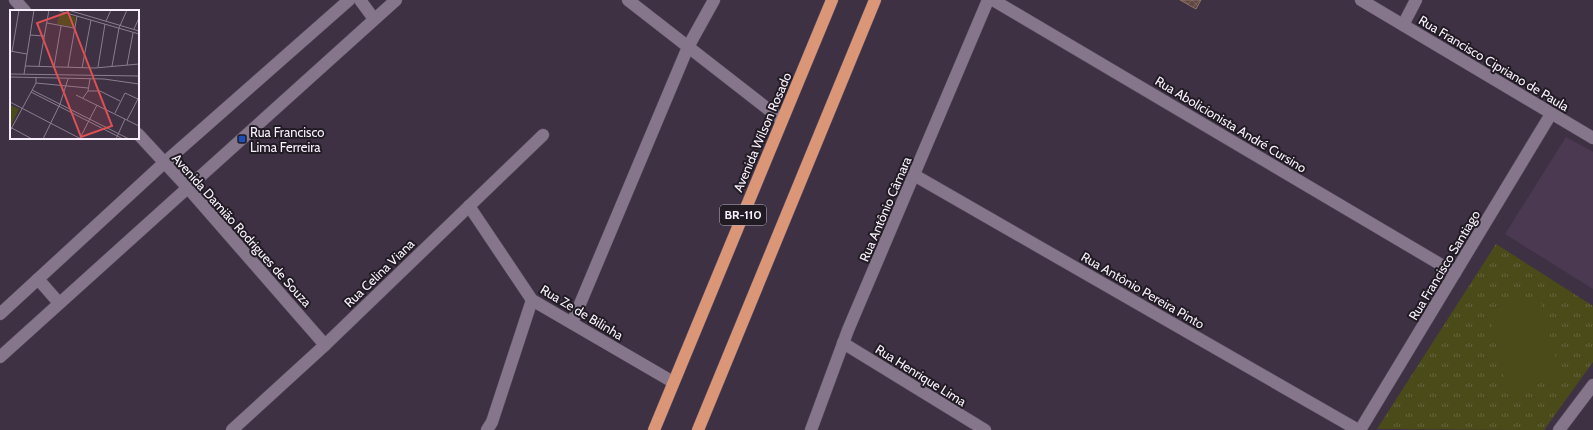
<svg xmlns="http://www.w3.org/2000/svg" width="1593" height="430" font-family="Cabin,sans-serif">
<style>
.built{fill:#4b3952}
.grass{fill:url(#grass-tufts)}
.pitch{fill:#4a4b19}
.building{fill:url(#building-cross-hatch);stroke:#8d726a}
.lines{fill:none;stroke-linecap:round;stroke-linejoin:round}
.street-casing{stroke:#5c5061;stroke-width:13}
.highway-casing{stroke:#5c5061;stroke-width:13}
.street{stroke:#85768c;stroke-width:12}
.highway{stroke:#da9676;stroke-width:12}
.transit-dot{fill:#1a4fb4;stroke:#211b24;stroke-width:1.5}
.labels{text-anchor:middle;stroke-width:4;stroke-linejoin:round;paint-order:stroke}
.shield{fill:#211b24;stroke:#b8b0bc;stroke-width:1}
.shield-label{font-size:12px;font-weight:bold;fill:#f9f0fd}
.street-label{font-size:13px;fill:#f9f0fd;stroke:#211b24}
.poi-label{font-size:13px;fill:#f9f0fd;stroke:#211b24;text-anchor:start}
.inset-road{fill:none;stroke:#897d8e;stroke-width:1}
.view{fill:#dd5053;fill-opacity:0.15;stroke:#dd5053;stroke-width:2}
.inset-edge{fill:none;stroke:#f9f0fd;stroke-width:2}
</style>
<defs>
<pattern id="grass-tufts" width="24" height="20" patternUnits="userSpaceOnUse"><rect width="24" height="20" fill="#4a4b19"/><path d="M3 7l-1-3M5 7V3M7 7l1-3M15 17l-1-3M17 17v-4M19 17l1-3" fill="none" stroke="#65653b"/></pattern>
<pattern id="building-cross-hatch" width="8" height="8" patternUnits="userSpaceOnUse"><rect width="8" height="8" fill="#614740"/><path d="M0 0l8 8M0 8l8-8" fill="none" stroke="#78625c"/></pattern>
</defs>
<rect width="100%" height="100%" fill="#3e3144"/>
<path class="built" d="M1566,137L1593,152V289L1505,234Z"/>
<path class="grass" d="M1496,244L1593,306V362L1544,430L1377,429Z"/>
<path class="pitch" d="M1539,297L1561,376L1508,392L1488,309Z"/>
<path class="building" d="M1180,0H1201L1196,9Z"/>
<g class="lines">
<defs>
<g id="street">
<path d="M15,0L25,11"/>
<path d="M360,0L374,19"/>
<path d="M628,0L782,120"/>
<path d="M993,0L1455,273"/>
<path d="M1361,0L1593,138"/>
<path d="M1403,25L1416,0"/>
<path d="M138,134L188,188L325,345"/>
<path d="M914,175L1358,430"/>
<path d="M469,206L532,300L673,382"/>
<path d="M38,279L59,303"/>
<path d="M0,314L164,163L349,0"/>
<path d="M572,323L688,47L714,0"/>
<path d="M843,343L985,430"/>
<path d="M0,357L396,0"/>
<path d="M232,430L325,345L543,135"/>
<path d="M487,430L492,422L532,300"/>
<path d="M811,430L848,330L988,0"/>
<path d="M1360,430L1551,114"/>
<path d="M1559,430L1593,385"/>
</g>
<g id="highway">
<path d="M654,430L832,0"/>
<path d="M698,430L875,0"/>
</g>
</defs>
<use href="#street" class="street-casing"/>
<use href="#highway" class="highway-casing"/>
<use href="#street" class="street"/>
<use href="#highway" class="highway"/>
</g>
<rect class="transit-dot" x="238" y="135" width="8" height="8" rx="2"/>
<g class="labels">
<rect class="shield" x="720" y="205" width="46" height="20" rx="3"/>
<g class="shield-label">
<text x="743" y="219">BR-110</text>
</g>
<g class="street-label">
<text transform="translate(1494 63) rotate(31)" y="5">Rua Francisco Cipriano de Paula</text>
<text transform="translate(1231 124) rotate(31)" y="5">Rua Abolicionista André Cursino</text>
<text transform="translate(762 132) rotate(-67)" y="5">Avenida Wilson Rosado</text>
<text transform="translate(885 209) rotate(-67)" y="5">Rua Antônio Câmara</text>
<text transform="translate(242 230) rotate(48)" y="5">Avenida Damião Rodrigues de Souza</text>
<text transform="translate(1444 265) rotate(-59)" y="5">Rua Francisco Santiago</text>
<text transform="translate(379 273) rotate(-44)" y="5">Rua Celina Viana</text>
<text transform="translate(1143 290) rotate(30)" y="5">Rua Antônio Pereira Pinto</text>
<text transform="translate(582 312) rotate(31)" y="5">Rua Ze de Bilinha</text>
<text transform="translate(921 375) rotate(32)" y="5">Rua Henrique Lima</text>
</g>
<g class="poi-label">
<text x="250" y="137">Rua Francisco<tspan x="250" dy="15">Lima Ferreira</tspan></text>
</g>
</g>
<g transform="translate(10 10)">
<rect width="129" height="129" fill="#3e3144"/>
<path d="M50,3L66,7L64,17L47,14ZM0,95L9,99L1,116H0Z" fill="#4a4b19"/>
<path class="inset-road" d="M46,0L129,24M58,0L129,21M96,11L101,0M37,13L64,18M124,19L129,8M20,25L34,26M0,41L17,44M2,42L9,0M117,55L123,23M15,56L85,58L129,54M29,56L39,0M102,56L109,18L117,0M44,57L51,16M58,57L67,6M88,57L95,14M72,58L81,10M0,64L129,66M14,64L24,0M0,67L94,69L129,74M26,73L78,78M22,80L119,129M78,81H90L110,91M21,82L113,129M66,85L129,116M73,88L78,81L80,69M0,92L71,129M105,103L115,83L128,89M117,110L129,87M0,117L22,129M0,121L26,73V67M70,128L87,95M33,129L50,94L58,69M106,129L115,109"/>
<path class="view" d="M58,2L102,116L71,127L27,13Z"/>
<rect width="129" height="129" class="inset-edge"/>
</g>
</svg>
